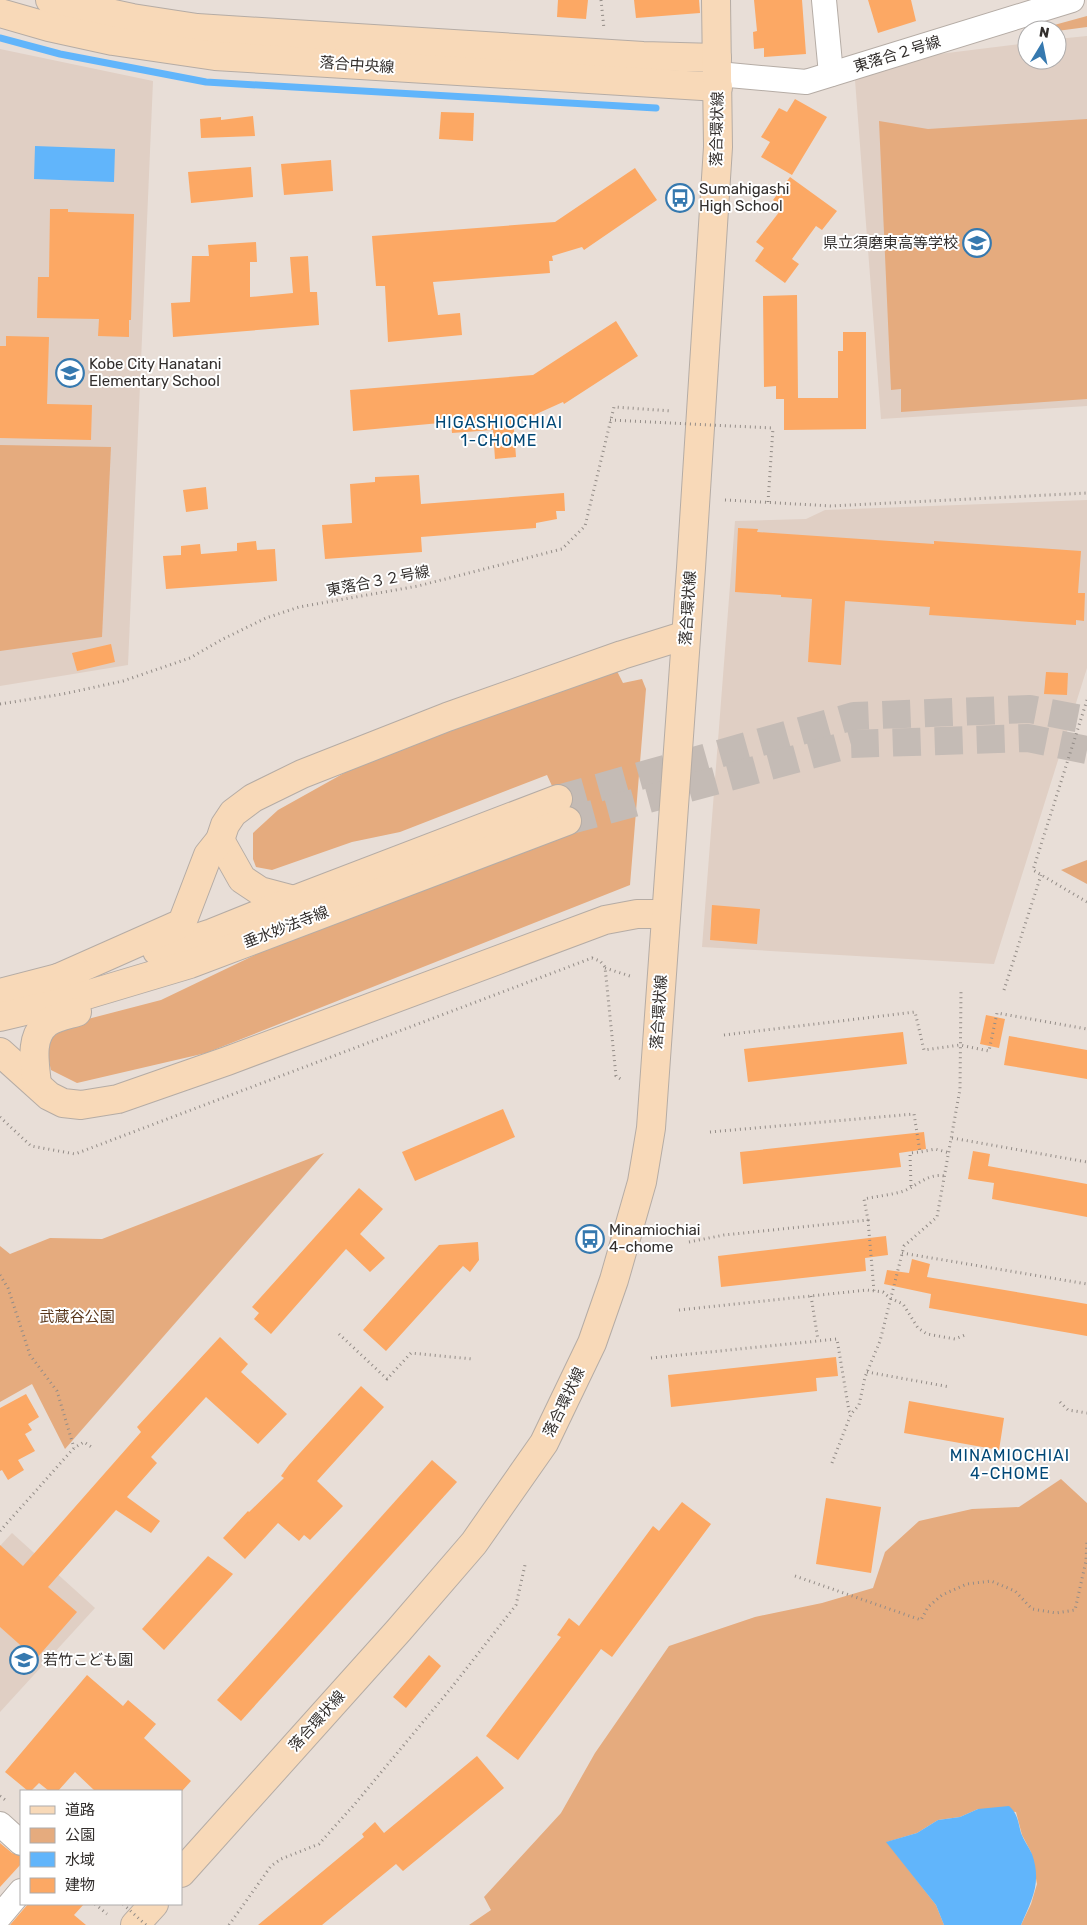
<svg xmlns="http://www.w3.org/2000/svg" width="1087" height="1925" font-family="Rubik,'Noto Sans JP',sans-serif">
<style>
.built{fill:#e0cfc4}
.green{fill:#e5ab7e}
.water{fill:#61b5fb}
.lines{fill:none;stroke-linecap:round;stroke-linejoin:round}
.stream{stroke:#61b5fb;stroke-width:7}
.building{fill:#fca864}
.secondary-tunnel{stroke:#c4bbb5;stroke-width:28;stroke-dasharray:28 14;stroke-linecap:butt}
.street-casing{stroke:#b5aca5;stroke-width:26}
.secondary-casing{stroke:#b5aca5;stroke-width:30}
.path{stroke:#938c87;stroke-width:3;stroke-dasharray:1 4;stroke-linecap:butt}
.street{stroke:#fff;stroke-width:24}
.secondary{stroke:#f8d9b8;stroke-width:28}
.path-bridge{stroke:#938c87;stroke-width:3;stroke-dasharray:1 4;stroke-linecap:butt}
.labels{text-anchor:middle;stroke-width:4;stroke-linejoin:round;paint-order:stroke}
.street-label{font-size:15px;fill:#322e2c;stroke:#fff}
.poi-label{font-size:15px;fill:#322e2c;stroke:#fff;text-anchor:start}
.park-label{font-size:15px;fill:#59371b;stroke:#fff}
.neighbourhood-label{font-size:16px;letter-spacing:1px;fill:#004776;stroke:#fff}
</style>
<rect width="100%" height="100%" fill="#e8ded7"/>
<g class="built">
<path d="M1087,36V406L881,419L855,80L923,56L1027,43V60H1057V39Z"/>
<path d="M0,49L153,81L128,665L0,686Z"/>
<path d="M1087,500V668L994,964L702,947L735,521L806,519L825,510Z"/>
<path d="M12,1533L95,1608L0,1712V1546Z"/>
</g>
<g class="green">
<path d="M1087,16V27L1057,31L1036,30Z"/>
<path d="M1087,119V399L901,412V389L891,390L879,121L928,129Z"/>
<path d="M0,445L111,447L102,637L0,651Z"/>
<path d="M616,669L623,683L642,679L646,689L630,885L206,1053L77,1083L51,1070C46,1049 46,1043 61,1026L161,1000L309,929L558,799L547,775L400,832L352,842L272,870L256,867L253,859V833L278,810L355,767Z"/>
<path d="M1087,860V884L1061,870Z"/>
<path d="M324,1153L65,1449L32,1384L0,1402V1246L10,1254L50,1238L102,1239Z"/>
<path d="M1061,1479L1087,1503V1925H1021L1031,1904L1037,1884L1031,1852L1022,1835L1016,1812L978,1809L960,1817L938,1820L917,1833L887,1842L936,1905L944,1925H469L491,1910L484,1897L561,1813L595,1753L669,1646L755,1617L822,1603L873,1588L885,1552L919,1521L972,1509L1019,1507Z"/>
</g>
<g class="water">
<path d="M35,146L115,149L114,182L34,179Z"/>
<path d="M1009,1806C1018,1814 1018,1822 1021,1833C1024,1841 1029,1847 1032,1854C1042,1883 1032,1899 1021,1925H944L936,1905L886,1842L917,1833L938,1820L960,1817L978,1809Z"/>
</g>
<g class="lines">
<path class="stream" d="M0,38L60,54L206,82L656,108"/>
</g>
<g class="building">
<path d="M558,0H588L586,19L557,17Z"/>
<path d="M634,0H699L700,13L636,18Z"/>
<path d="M754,0H802L806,54L764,57V48L754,49L753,32L757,31Z"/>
<path d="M868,0H911L916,21L878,33Z"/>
<path d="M795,99L827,117L792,175L761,157L770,142L761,137L779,108L787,112Z"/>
<path d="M441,112L474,113L473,141L439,139Z"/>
<path d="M253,116L255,136L201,138L200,119L221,117V120Z"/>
<path d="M331,160L333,191L284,195L281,164Z"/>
<path d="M251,167L253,197L191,203L188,172Z"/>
<path d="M635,168L657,200L584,250L582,247L552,256L553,261H549L550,273L433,282L438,315L460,313L462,335L388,342L385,286H376L372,236L555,222Z"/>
<path d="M790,177L837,211L822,230L816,226L792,259L799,264L785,283L755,261L764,248L756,242L783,207L773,200Z"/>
<path d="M50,209H68V212L134,214L131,320H129V337L98,336L99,319L37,318L38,277H49Z"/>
<path d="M256,242L257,262H250V297L293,293L290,257L308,256L310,292H317L319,325L173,337L171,303L190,302L192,256H209L208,245Z"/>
<path d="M797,295L798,398H838V351H843V332H866V429L784,430V399H776V386L764,387L763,296Z"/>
<path d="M616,321L638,356L564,404L563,402L532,416L513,417L516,457L495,459L493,430L452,433L451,422L353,431L350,390L533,375Z"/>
<path d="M6,336L49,337L47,404L92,405L91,440L0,438V346H6Z"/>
<path d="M419,475L421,504L564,493L565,511H556L557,519L536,523V528L421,537L422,552L325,559L322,525L352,523L350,484L375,482V477Z"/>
<path d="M206,487L208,509L186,512L183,490Z"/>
<path d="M738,528L758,529L757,532L934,544V541L1081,551L1078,593H1085L1084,621L1076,620V625L929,615L930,607L845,601L841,665L808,662L812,599L781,597V595L735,592Z"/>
<path d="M256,541L257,550L275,549L277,581L166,589L163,556L181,555V546L200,544L201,554L237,551V543Z"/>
<path d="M111,644L115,662L77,671L72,653Z"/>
<path d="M1046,672L1068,673L1067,695L1044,694Z"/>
<path d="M712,905L760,909L757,944L710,940Z"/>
<path d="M986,1015L1005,1019L999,1048L980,1044Z"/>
<path d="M903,1032L907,1064L748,1082L744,1049Z"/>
<path d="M1009,1036L1087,1050V1079L1004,1065Z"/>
<path d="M503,1109L515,1137L415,1181L402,1152Z"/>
<path d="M924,1132L926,1149L899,1153L901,1167L743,1184L740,1152Z"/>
<path d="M973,1151L990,1154L988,1166L1087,1184V1217L992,1199L994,1183L968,1179Z"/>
<path d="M359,1188L383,1209L360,1234L385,1258L370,1272L346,1249L271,1334L254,1319L259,1313L252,1307Z"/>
<path d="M886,1236L888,1255L865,1258L866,1271L721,1287L718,1256Z"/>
<path d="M478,1242L479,1260L470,1272L463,1266L386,1351L363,1330L439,1245Z"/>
<path d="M912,1259L930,1264L927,1277L1087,1304V1336L929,1308L931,1294L884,1284L887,1270L909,1273Z"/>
<path d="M220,1337L248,1364L241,1372L287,1414L258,1444L206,1397L151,1457L157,1463L127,1497L160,1521L151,1533L116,1510L48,1587L77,1612L36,1659L0,1627V1545L23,1566L141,1432L137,1427Z"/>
<path d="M836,1357L838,1376L816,1378L817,1391L671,1407L668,1375Z"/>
<path d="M361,1386L384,1407L317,1481L343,1506L310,1540L304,1535L299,1541L278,1523L245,1559L223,1538L248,1511L249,1512L284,1478L281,1476L289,1465Z"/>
<path d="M26,1394L39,1417L28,1424L32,1430L25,1434L35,1451L18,1460L24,1470L8,1480L2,1470L0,1471V1408Z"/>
<path d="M909,1401L1004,1418L999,1450L904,1433Z"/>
<path d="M432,1460L457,1482L241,1721L217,1700Z"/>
<path d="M826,1498L881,1507L871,1573L816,1564Z"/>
<path d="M682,1502L711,1524L612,1657L601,1649L518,1760L486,1736L561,1637L557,1635L569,1618L579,1626L653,1526L659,1531Z"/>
<path d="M208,1556L233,1574L164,1650L142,1629Z"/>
<path d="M429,1655L441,1666L406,1708L393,1697Z"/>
<path d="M87,1675L123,1706L128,1700L156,1724L144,1738L191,1781L182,1791H95L75,1772L58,1791H49L39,1783L31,1791H28L5,1772Z"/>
<path d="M477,1756L504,1788L403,1871L396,1864L322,1925H258L364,1837L362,1834L375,1822L384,1833Z"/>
<path d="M0,1843L12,1853L21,1856V1864L0,1887Z"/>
<path d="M28,1904H84L74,1915L86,1925H10Z"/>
</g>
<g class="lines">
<g class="secondary-tunnel">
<path d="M558,799L854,716L1030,709L1087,720"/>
<path d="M567,821L851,744L1028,738L1087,750"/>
</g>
<defs>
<g id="street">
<path d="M824,0L831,74"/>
<path d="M718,74L806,82L1072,0"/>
<path d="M0,1824L21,1843"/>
<path d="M0,1916L21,1891"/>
</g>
<g id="secondary">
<path d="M50,0L132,18L197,28L643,56L717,58"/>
<path d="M0,13L49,27L113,41L215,56L718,87"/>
<path d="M220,840L242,879L260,891L294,900"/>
<path d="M157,951L212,933L294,900L558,799"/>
<path d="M58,978L182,923L208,855L220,840L225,825L233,813L253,798L302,774L447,717L622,655L686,635"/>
<path d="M0,993L77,973"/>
<path d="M0,1017L63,1002L190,964L567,821"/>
<path d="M0,1052L49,1096L63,1103L81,1105L118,1099L227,1061L605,920L637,914H666"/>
<path d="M37,1084C35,1064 29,1037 47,1023C55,1017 67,1015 77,1012"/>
<path d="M181,1873L399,1630L474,1543L544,1443L592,1343L614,1280L642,1182L651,1128L691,568L718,147L716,0"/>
<path d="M135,1925L154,1904"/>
</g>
</defs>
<use href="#street" class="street-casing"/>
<use href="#secondary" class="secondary-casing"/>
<g class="path">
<path d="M601,0L604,29"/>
<path d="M725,500L832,506L1087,493"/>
<path d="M768,502L773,428"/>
<path d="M1087,700L1033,870L1087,902"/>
<path d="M0,704L63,694L123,681L190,658L221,640L266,618L299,607L418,586L562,549L585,526L614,407L672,411"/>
<path d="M605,968L633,977"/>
<path d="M1004,990L1041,875"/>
<path d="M724,1035L915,1012L924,1050L960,1045L989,1051L997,1013L1087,1029"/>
<path d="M0,1117L31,1146L75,1154L592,958L600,961L605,967L616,1076L622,1080"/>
<path d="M710,1132L914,1114L920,1152L935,1149L950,1153"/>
<path d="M952,1138L1087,1162"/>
<path d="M911,1186L910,1153L920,1152"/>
<path d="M868,1220L874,1291"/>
<path d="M689,1242L724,1235L868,1220L864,1199C877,1196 892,1195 904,1191C918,1185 928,1173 945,1176"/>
<path d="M902,1253L1087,1284"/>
<path d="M0,1275L8,1288L30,1355L57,1391L74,1448"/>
<path d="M811,1296L818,1340"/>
<path d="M679,1310L867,1290L883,1292L890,1298L903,1304L918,1328L927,1334L955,1339L965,1335"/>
<path d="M339,1334L387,1379L411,1353L472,1359"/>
<path d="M651,1358L837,1339L849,1411L851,1414"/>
<path d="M867,1372L950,1387"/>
<path d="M1060,1402L1068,1410L1087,1413"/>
<path d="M832,1463L851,1414L859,1405L865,1377L880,1341L904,1246L937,1217L960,1089L961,991"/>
<path d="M0,1531L74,1448L84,1442L93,1448"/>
<path d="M795,1576L921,1620L928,1607L942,1595L967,1584L991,1581L1015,1591L1032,1609L1056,1613L1075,1610L1086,1561L1087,1541"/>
<path d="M0,1796L8,1802"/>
<path d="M95,1904L107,1914"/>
<path d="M229,1925L271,1866L281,1859L319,1844L354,1805L452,1687L516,1605L525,1565"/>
</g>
<use href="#street" class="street"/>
<use href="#secondary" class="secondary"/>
<g class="path-bridge">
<path d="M610,420L773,428"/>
<path d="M123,1904L146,1925"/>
</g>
</g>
<defs>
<symbol id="bus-ring" viewBox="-11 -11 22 22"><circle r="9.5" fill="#fff" stroke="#3679af" stroke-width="1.5"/><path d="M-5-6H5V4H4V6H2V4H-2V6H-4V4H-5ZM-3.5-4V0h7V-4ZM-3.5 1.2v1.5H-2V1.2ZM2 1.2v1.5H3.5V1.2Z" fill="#3679af"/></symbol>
<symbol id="school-ring" viewBox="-11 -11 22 22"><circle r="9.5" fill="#fff" stroke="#3679af" stroke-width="1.5"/><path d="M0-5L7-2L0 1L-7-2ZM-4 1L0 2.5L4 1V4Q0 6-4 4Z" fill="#3679af"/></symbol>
</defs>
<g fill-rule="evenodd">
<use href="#bus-ring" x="664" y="182" width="32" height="32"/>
<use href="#school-ring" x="961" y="227" width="32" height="32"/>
<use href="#school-ring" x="54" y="357" width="32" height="32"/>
<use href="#bus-ring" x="574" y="1223" width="32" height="32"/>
<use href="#school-ring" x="8" y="1644" width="32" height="32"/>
</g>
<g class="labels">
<g class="street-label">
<text transform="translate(897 54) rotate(-17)" y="5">東落合２号線</text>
<text transform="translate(357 65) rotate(4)" y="5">落合中央線</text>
<text transform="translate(717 129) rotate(-89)" y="5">落合環状線</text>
<text transform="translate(378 581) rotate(-11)" y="5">東落合３２号線</text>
<text transform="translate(688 608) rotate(-86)" y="5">落合環状線</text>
<text transform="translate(286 927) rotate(-21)" y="5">垂水妙法寺線</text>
<text transform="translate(659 1012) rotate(-86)" y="5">落合環状線</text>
<text transform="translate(564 1402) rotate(-64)" y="5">落合環状線</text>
<text transform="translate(317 1721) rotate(-48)" y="5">落合環状線</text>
</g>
<g class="poi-label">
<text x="699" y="194">Sumahigashi<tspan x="699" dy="17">High School</tspan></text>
<text x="958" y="248" text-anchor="end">県立須磨東高等学校</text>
<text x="89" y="369">Kobe City Hanatani<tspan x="89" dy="17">Elementary School</tspan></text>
<text x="609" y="1235">Minamiochiai<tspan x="609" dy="17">4-chome</tspan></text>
<text x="43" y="1665">若竹こども園</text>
</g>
<g class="park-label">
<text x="77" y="1322">武蔵谷公園</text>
</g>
<g class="neighbourhood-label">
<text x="499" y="428">HIGASHIOCHIAI<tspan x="499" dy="18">1-CHOME</tspan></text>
<text x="1010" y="1461">MINAMIOCHIAI<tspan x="1010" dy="18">4-CHOME</tspan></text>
</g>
</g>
<rect x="20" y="1790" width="162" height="115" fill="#ffffff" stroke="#adabab"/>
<rect x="30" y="1806" width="25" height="8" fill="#f8d9b8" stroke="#adabab"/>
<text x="65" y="1815" font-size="15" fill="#322e2c">道路</text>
<rect x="30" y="1828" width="25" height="15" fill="#e5ab7e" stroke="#adabab"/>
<text x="65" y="1840" font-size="15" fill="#322e2c">公園</text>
<rect x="30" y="1852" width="25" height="15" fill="#61b5fb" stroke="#adabab"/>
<text x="65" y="1865" font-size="15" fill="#322e2c">水域</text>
<rect x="30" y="1878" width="25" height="15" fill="#fca864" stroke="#adabab"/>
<text x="65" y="1890" font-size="15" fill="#322e2c">建物</text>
<g transform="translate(1042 45) rotate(10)"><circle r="24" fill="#ffffff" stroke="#adabab"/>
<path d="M0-4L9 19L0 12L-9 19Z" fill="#3679af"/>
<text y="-8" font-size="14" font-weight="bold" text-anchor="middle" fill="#322e2c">N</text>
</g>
</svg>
